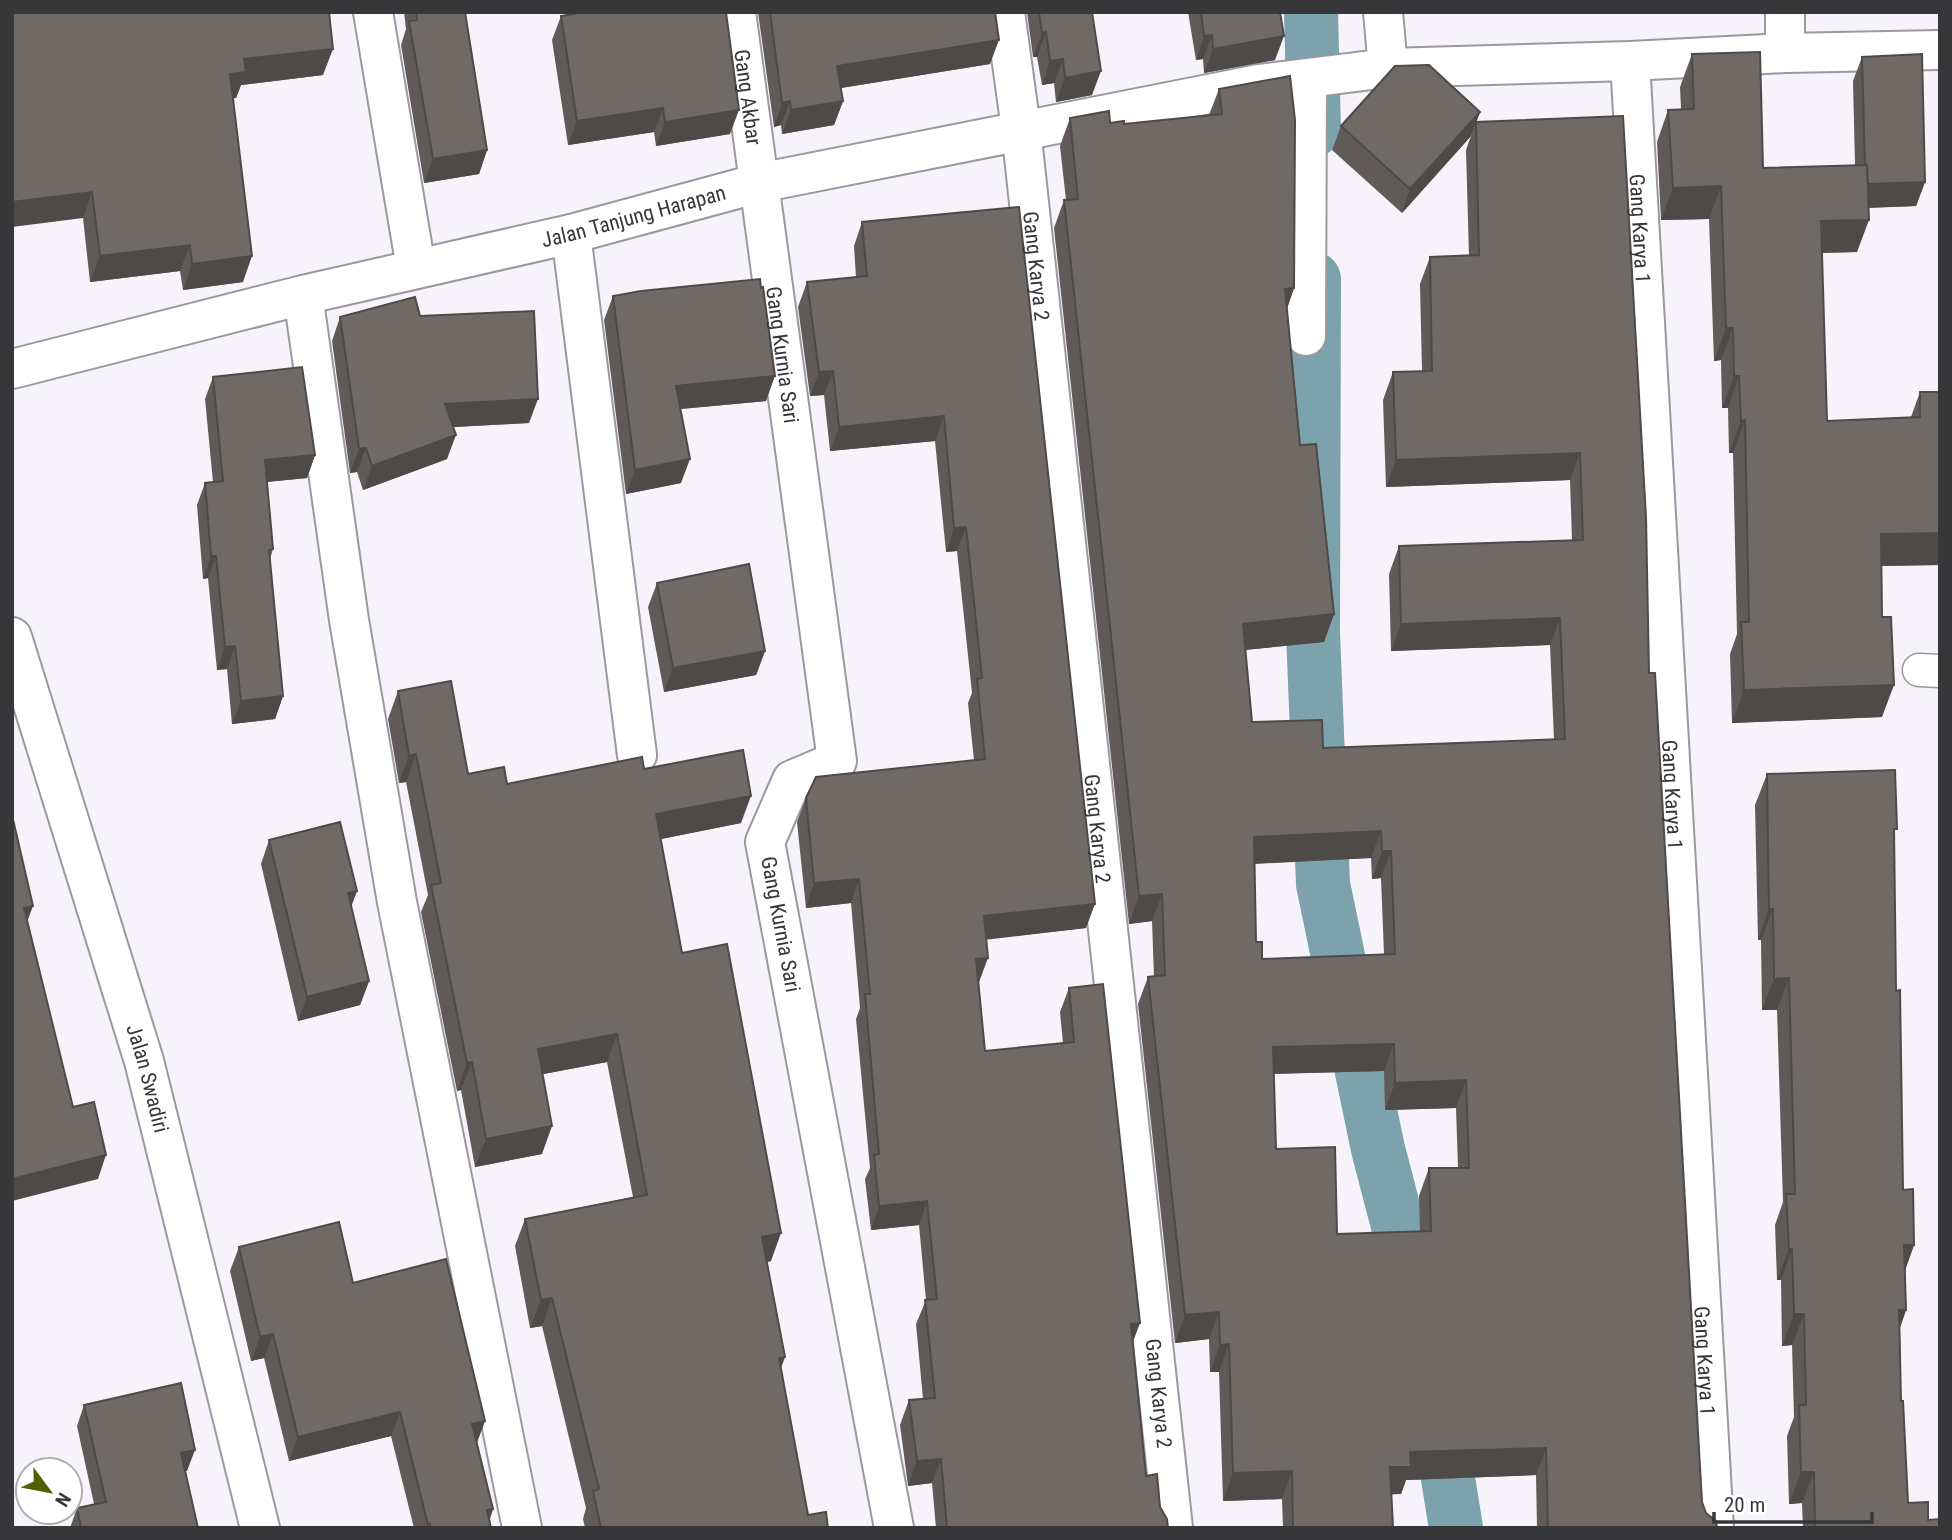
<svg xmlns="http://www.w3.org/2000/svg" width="1952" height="1540" font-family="'Roboto Condensed',sans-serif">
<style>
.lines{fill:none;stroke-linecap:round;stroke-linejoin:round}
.canal{stroke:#7ca3ac;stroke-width:54}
.service-casing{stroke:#9b999f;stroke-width:35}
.minor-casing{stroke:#9b999f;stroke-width:42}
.service{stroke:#fff;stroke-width:32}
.minor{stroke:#fff;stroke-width:38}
.wall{fill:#605b59;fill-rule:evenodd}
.shaded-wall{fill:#4e4a48}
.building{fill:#706a67;stroke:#4e4a48;stroke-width:2;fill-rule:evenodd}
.labels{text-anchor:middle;stroke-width:7;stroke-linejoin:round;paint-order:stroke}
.street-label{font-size:21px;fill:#373639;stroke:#fff}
</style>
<rect width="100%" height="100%" fill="#f6f4fa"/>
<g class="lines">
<g class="canal">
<path d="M1311,12L1314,130"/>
<path d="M1314,279L1313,632L1323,884L1378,1149L1419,1306"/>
<path d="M1436,1404L1456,1528"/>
</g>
<defs>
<path id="service" d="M1919,670L1940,671"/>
<g id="minor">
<path d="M373,12L416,268"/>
<path id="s1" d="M736,12L837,761L792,780L765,842L894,1528"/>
<path id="s2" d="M1005,12L1021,129L1173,1528"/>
<path d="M1383,12L1388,68"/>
<path d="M1785,53V12"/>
<path id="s3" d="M1630,61L1714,1528"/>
<path d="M571,234L637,755"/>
<path d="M303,295L349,620L397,902L522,1528"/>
<path d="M1306,336L1307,79"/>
<path id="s4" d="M12,369L303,295L571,234L759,183L1259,84L1388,68L1630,61L1785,53L1940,50"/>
<path id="s5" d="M12,637L144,1061L260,1528"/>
</g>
</defs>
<use href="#service" class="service-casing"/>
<use href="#minor" class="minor-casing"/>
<use href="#service" class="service"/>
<use href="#minor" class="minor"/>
</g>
<g class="wall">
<path d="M12,12L323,75L241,85L236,98H233L243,282L183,290L180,271L90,282L83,218Z"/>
<path d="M404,12H465L487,150L479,174L424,183L401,45L406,29Z"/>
<path d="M758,12H995L990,64L841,88L843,101L834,125L782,134L781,125L774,127Z"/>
<path d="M1027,12H1092V95L1056,102L1054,83L1042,85L1037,57H1033Z"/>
<path d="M1188,12H1280L1275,60L1204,73L1203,59L1196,60Z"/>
<path d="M561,16L730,134L656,146L654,132L568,145L552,40Z"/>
<path d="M1692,54L1763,168L1855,165L1853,81L1862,57L1925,182L1916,206L1868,208L1857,252L1822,253L1827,421L1911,417L1920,392H1940V565L1881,566L1882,717L1732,723L1730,654L1737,634L1733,453H1729L1728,408H1722L1721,360L1714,361L1709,219L1661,220L1657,142L1668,110L1681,109L1680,87Z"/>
<path d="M1219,89L1294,288L1287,309L1300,445L1334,614L1324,642L1245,650L1252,722L1323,748L1554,740L1550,645L1391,651L1389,574L1399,546L1572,540L1570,480L1386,487L1383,400L1393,372L1422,371L1420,284L1430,257L1469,256L1466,150L1476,122L1649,673L1702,1502L1706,1513L1717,1528H1537L1536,1475L1406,1480L1401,1494H1391L1393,1528H1283L1282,1499L1223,1501L1219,1372H1210L1209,1339L1175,1343L1138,1004L1148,977H1154L1152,921L1129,924L1054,228L1064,200H1066L1060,146L1070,118L1124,124L1209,115ZM1371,858L1372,879L1381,878L1384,954L1262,959L1256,942L1254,864ZM1384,1071L1385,1110L1456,1108L1458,1168H1429L1419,1196L1420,1232L1337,1234L1276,1149L1273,1074Z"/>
<path d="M1480,112L1471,136L1402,213L1332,150L1341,126Z"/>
<path d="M1019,207L1086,928L986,939L979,982L985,1051L1063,1043L1060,1012L1069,988L1133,1343L1146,1476L1168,1528H936L932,1483L908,1486L900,1425L909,1400L923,1399L916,1324L926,1300L919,1225L871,1230L865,1179L870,1168L856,1019L860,1008L851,903L806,908L797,822L806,798L974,760L968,703L972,693L957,551L946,552L935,441L830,451L824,395L810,396L798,307L807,282L856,277L854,246L862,222Z"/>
<path d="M613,296L766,401L681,409V483L626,494L604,320Z"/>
<path d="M420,316L529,423L453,427L447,459L363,490L357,472L350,473L332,341L340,317Z"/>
<path d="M213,377L315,455L307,478L267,482L273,549L270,559L283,696L275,719L232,724L227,669L217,670L208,578L203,579L197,505L205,483L213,482L205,399Z"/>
<path d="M657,583L765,651L756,675L664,692L648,607Z"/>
<path d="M398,691L468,774L507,784L644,769L741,823L661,839L682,953L771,1261L767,1262L781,1369L808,1515L828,1528H585L583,1519L586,1508L542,1326L530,1328L515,1246L525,1219L633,1197L607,1062L543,1074L542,1154L475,1167L461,1090L457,1091L421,912L428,895L406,782L399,783L388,719Z"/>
<path d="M1767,774L1894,837L1896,991L1903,1190L1914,1245L1905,1270L1906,1310L1900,1328L1901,1401L1908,1503L1928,1520L1940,1528H1803L1802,1503L1789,1504L1787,1436L1794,1417L1792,1345L1782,1346L1781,1280H1777L1775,1225L1783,1202L1777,1010H1762L1761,940H1758L1755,805Z"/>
<path d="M269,840L357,891L351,906L369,981L360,1005L298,1021L261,864Z"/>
<path d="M239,1247L353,1283L485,1421L477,1442L493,1509L490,1519L491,1528H414L391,1436L289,1461L264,1358L251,1361L230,1271Z"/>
<path d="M84,1405L187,1471H185L198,1528H70L77,1508L94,1504L77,1426Z"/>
</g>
<g class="shaded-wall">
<path d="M1046,32L1037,57H1033L1042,33Z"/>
<path d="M1212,35L1203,59L1196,60L1204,36Z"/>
<path d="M1284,36L1275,60L1204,73L1213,49Z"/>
<path d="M999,40L990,64L828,90L837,66Z"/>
<path d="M333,49L323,75L241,85L236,98L221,100L230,74L244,59Z"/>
<path d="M1063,59L1054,83L1042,85L1050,61Z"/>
<path d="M1101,71L1092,95L1056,102L1065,78Z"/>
<path d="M790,101L781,125L774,127L782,103Z"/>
<path d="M843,101L834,125L782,134L791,110Z"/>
<path d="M663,108L654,132L568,145L577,121Z"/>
<path d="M739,110L730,134L656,146L665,122Z"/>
<path d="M1480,112L1471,136L1402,213L1410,189Z"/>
<path d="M487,150L479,174L424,183L433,159Z"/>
<path d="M1925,182L1916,206L1857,208L1865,184Z"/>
<path d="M1721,186L1709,219L1661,220L1673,188Z"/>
<path d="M92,192L83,218L12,227V202Z"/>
<path d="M1869,220L1857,252L1809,253L1821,221Z"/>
<path d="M190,245L180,271L90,282L100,256Z"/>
<path d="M252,256L243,282L183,290L192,264Z"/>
<path d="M1294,288L1284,316L1285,289Z"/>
<path d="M1726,328H1733L1721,360L1714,361Z"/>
<path d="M833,371L824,395L810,396L819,372Z"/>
<path d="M775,376L766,401L668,410L676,386Z"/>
<path d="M1734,376H1739L1728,408H1722Z"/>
<path d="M538,399L529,423L436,428L445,404Z"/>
<path d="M944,416L935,441L830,451L839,427Z"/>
<path d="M1745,420L1733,453H1729L1741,421Z"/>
<path d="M456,435L447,459L363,490L372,466Z"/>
<path d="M366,448L357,472L350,473L359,449Z"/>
<path d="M1580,453L1570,480L1386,487L1396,460Z"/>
<path d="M315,455L307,478L256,483L265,460Z"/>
<path d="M690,459L681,483L626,494L635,470Z"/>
<path d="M966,527L957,551L946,552L954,528Z"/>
<path d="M1940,533V565L1869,566L1881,534Z"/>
<path d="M211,556H216L208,578L203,579Z"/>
<path d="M1334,614L1324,642L1233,651L1243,624Z"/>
<path d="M1560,618L1550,645L1391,651L1401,624Z"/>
<path d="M235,646L227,669L217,670L225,647Z"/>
<path d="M765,651L756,675L664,692L673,668Z"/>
<path d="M1894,685L1882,717L1732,723L1744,690Z"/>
<path d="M283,696L275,719L232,724L241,701Z"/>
<path d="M416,754L406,782L399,783L409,756Z"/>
<path d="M751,796L741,823L646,842L656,814Z"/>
<path d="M1381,831L1371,858L1244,864L1254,837Z"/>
<path d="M1382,851H1391L1381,878L1372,879Z"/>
<path d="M859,879L851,903L806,908L814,883Z"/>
<path d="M357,891L348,915V893Z"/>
<path d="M1162,894L1152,921L1129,924L1139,896Z"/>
<path d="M1095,904L1086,928L975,941L984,916Z"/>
<path d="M33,906L24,930V908Z"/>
<path d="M1769,909H1773L1761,940H1758Z"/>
<path d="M988,958L979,982L968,983L976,959Z"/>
<path d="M1789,978L1777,1010H1762L1774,979Z"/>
<path d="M369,981L360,1005L298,1021L307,997Z"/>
<path d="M617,1034L607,1062L528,1077L538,1049Z"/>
<path d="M1394,1044L1384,1071L1263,1074L1273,1047Z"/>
<path d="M472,1062L461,1090L457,1091L467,1063Z"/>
<path d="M1466,1080L1456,1108L1385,1110L1395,1083Z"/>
<path d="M552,1126L542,1154L475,1167L486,1139Z"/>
<path d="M106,1155L98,1179L12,1201V1179Z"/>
<path d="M927,1201L919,1225L871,1230L879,1206Z"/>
<path d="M781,1233L771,1261L752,1265L762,1237Z"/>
<path d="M1904,1245H1914L1903,1276Z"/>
<path d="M1789,1249H1792L1781,1280H1777Z"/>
<path d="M552,1298L542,1326L530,1328L541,1300Z"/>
<path d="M1899,1310H1906L1895,1341Z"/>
<path d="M1219,1312L1209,1339L1175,1343L1185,1315Z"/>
<path d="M1794,1314H1804L1792,1345L1782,1346Z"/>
<path d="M1140,1323L1131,1347V1324Z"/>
<path d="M273,1334L264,1358L251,1361L260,1337Z"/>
<path d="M1229,1344L1219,1372H1210L1220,1345Z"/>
<path d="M785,1357L775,1385L779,1358Z"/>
<path d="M400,1412L391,1436L289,1461L298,1437Z"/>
<path d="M485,1421L476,1445L472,1424Z"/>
<path d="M1546,1448L1536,1475L1406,1480L1401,1494L1380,1495L1390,1467L1410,1452Z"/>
<path d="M195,1450L187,1471L173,1474L181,1453Z"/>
<path d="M941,1459L932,1483L908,1486L917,1461Z"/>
<path d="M1292,1471L1282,1499L1223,1501L1233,1473Z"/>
<path d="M1801,1472H1814L1802,1503L1789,1504Z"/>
<path d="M493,1509L486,1528L487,1510Z"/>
</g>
<g class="building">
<path d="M12,12H329L333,49L244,59L246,72L230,74L252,256L192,264L190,245L100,256L92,192L12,202Z"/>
<path d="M416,12H465L487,150L433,159L409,21L417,20Z"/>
<path d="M585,12H726L739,110L665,122L663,108L577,121L561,16Z"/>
<path d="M770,12H995L999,40L837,66L843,101L791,110L790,101L782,103Z"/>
<path d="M1039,12H1092L1101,71L1065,78L1063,59L1050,61L1046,32L1042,33Z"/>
<path d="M1201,12H1280L1284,36L1213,49L1212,35L1204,36Z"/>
<path d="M1760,52L1763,168L1867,165L1869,220L1821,221L1827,421L1920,417V392H1940V533L1881,534L1882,617H1891L1894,685L1744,690L1741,622H1749L1745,420L1741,421L1739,376H1734L1733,328H1726L1721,186L1673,188L1668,110L1694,109L1692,54Z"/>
<path d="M1922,54L1925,182L1868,184L1867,165H1865L1862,57Z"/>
<path d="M1429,65L1480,112L1410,189L1341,126L1395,66Z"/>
<path d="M1290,76L1295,120L1294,288L1285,289L1300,445L1316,444L1334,614L1243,624L1252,722L1322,720L1323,748L1565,739L1560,618L1401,624L1399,546L1583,540L1580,453L1396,460L1393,372L1432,371L1430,257L1479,255L1476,122L1623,116L1646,517L1649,673H1655L1702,1502L1706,1513L1716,1521L1717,1528H1548L1546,1448L1410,1452L1411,1467H1390L1393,1528H1293L1292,1471L1233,1473L1229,1344L1220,1345L1219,1312L1185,1315L1148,977L1165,975L1162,894L1139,896L1064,200L1078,199L1070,118L1109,111L1110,123L1124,121V124L1222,114L1219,89ZM1381,831L1382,851H1391L1395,954L1262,959V942H1256L1254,837ZM1394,1044L1395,1083L1466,1080L1469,1168H1429L1431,1231L1337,1234L1335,1147L1276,1149L1273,1047Z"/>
<path d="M1019,207L1095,904L984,916L988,958L976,959L985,1051L1074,1042L1069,988L1103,984L1140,1323L1131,1324L1146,1476L1157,1474L1160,1507L1167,1519L1168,1528H947L941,1459L917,1461L909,1400L935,1398L925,1300L937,1299L927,1201L879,1206L874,1155L879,1154L865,994H870L859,879L814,883L806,798L816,777L985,759L977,679L982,678L966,527L954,528L944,416L839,427L833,371L819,372L807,282L867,276L862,222Z"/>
<path d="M760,279L761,288L763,287L775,376L676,386L690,459L635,470L613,296L641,291Z"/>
<path d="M415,297L420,316L534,311L538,399L445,404L456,435L372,466L366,448L359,449L340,317Z"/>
<path d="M302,367L315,455L265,460L273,549L269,550L283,696L241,701L235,646L225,647L216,556H211L205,483L223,481L213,377Z"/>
<path d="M749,564L765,651L673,668L657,583Z"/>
<path d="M451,681L468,774L504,767L507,784L642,757L644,769L743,750L751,796L656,814L682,953L727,944L781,1233L762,1237L785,1357L779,1358L808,1515L826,1512L828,1528H601L593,1491L599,1489L552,1298L541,1300L525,1219L647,1195L617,1034L538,1049L552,1126L486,1139L472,1062L467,1063L431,885L441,883L416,754L409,756L398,691Z"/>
<path d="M1895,770L1897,829H1894L1896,991L1900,990L1903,1190L1913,1189L1914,1245H1904L1906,1310H1899L1901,1401H1903L1908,1503L1928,1502V1520L1940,1519V1528H1815L1814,1472H1801L1799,1405H1806L1804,1314H1794L1792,1249H1789L1786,1194H1795L1789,978L1774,979L1773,909H1769L1767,774Z"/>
<path d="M12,815L33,906L24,908L73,1107L94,1102L106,1155L12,1179Z"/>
<path d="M340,822L357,891L348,893L369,981L307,997L269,840Z"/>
<path d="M339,1222L353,1283L446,1259L485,1421L472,1424L493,1509L487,1510L491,1528H431L430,1524L428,1525L400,1412L298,1437L273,1334L260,1337L239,1247Z"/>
<path d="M181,1383L195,1450L181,1453L198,1528H81L77,1508L106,1502L84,1405Z"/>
</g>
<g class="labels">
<g class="street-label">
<text dy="7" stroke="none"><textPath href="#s1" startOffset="86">Gang Akbar</textPath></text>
<text dy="7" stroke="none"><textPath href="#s4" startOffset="640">Jalan Tanjung Harapan</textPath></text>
<text dy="7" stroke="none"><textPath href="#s3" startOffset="168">Gang Karya 1</textPath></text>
<text dy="7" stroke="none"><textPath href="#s2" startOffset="256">Gang Karya 2</textPath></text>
<text dy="7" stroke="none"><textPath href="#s1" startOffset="346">Gang Kurnia Sari</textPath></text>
<text dy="7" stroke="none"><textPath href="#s3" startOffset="735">Gang Karya 1</textPath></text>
<text dy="7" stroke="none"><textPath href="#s2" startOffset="822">Gang Karya 2</textPath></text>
<text dy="7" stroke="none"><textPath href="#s1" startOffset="956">Gang Kurnia Sari</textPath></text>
<text dy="7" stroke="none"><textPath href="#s5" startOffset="462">Jalan Swadiri</textPath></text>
<text dy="7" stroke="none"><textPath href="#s3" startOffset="1302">Gang Karya 1</textPath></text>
<text dy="7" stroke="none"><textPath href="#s2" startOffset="1390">Gang Karya 2</textPath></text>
</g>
</g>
<rect width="1952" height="1540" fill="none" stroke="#373639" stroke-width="28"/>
<g transform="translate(49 1491) rotate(122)"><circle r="33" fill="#ffffff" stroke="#afafb0" stroke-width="2"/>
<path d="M0-5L12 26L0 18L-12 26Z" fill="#4f6006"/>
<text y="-10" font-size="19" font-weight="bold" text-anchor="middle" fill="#373639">N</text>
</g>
<path d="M1714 1512v10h158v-10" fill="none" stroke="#373639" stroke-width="3.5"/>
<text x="1724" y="1512" font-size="21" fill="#373639" stroke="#ffffff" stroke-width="5" paint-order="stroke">20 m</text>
</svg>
